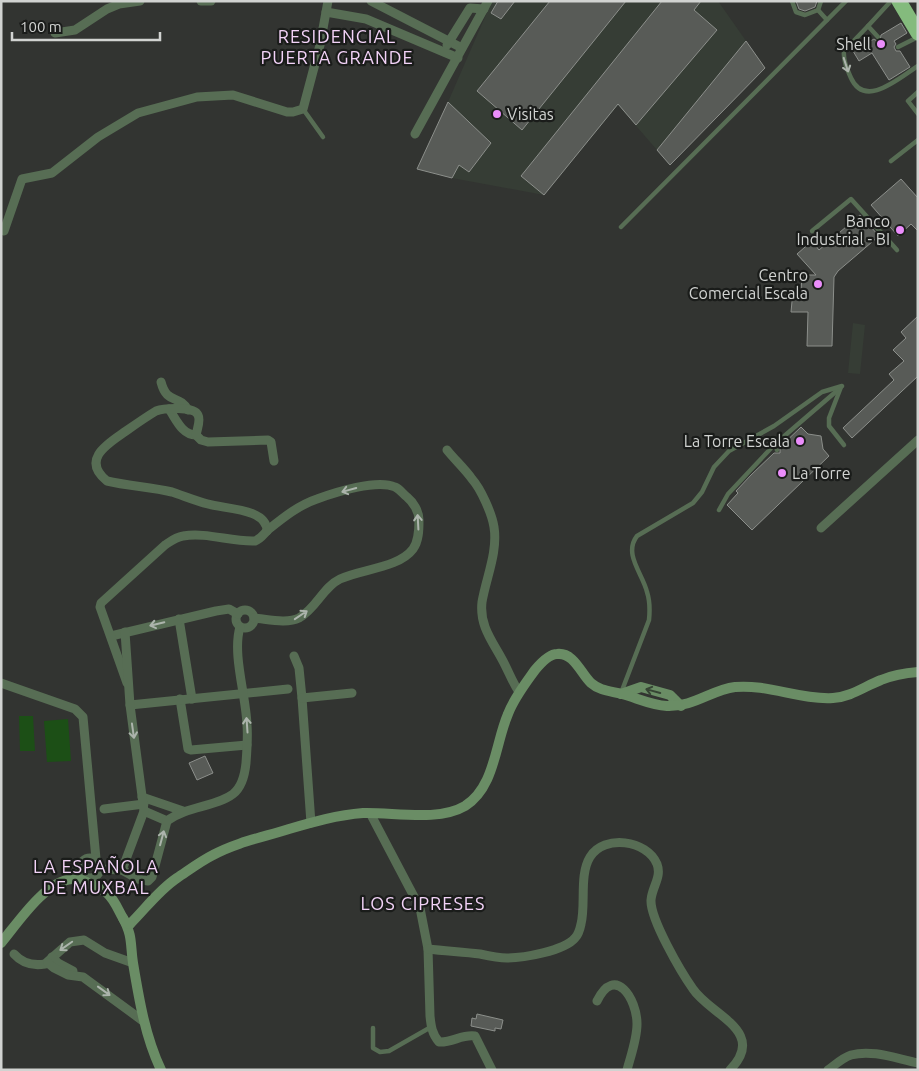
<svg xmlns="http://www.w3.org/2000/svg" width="919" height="1071" font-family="Ubuntu,sans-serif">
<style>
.built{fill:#363d35}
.green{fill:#1c4f16}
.building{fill:#585b57;stroke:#8c8f8b}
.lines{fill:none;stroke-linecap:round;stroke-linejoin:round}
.lane{stroke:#576d54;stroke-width:4.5}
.street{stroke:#576d54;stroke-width:9}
.secondary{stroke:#6a8d65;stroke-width:10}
.highway{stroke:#84bb7d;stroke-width:15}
.oneway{stroke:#acb4ac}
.oneway2{stroke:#364434}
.poi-dot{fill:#eb8dfb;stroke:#1a1c1a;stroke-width:2}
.labels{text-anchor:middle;stroke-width:4.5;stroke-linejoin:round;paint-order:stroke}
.poi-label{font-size:16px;fill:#d1d3d1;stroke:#1a1c1a;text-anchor:end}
.neighbourhood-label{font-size:18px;letter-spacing:1px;fill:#f3d3f8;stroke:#1a1c1a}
</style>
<rect width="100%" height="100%" fill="#323431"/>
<g class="built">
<path d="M492,1H718L765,68L670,165L618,105L544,195L452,178L417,169L448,102Z"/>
<path d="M853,323L865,325L860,374L848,373Z"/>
</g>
<g class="green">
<path d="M19,716H33L35,751H20Z"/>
<path d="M68,719L71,761L47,762L44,721Z"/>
</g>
<g class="building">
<path d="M498,1H515L501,19L491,13Z"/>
<path d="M550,1H626L522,130L477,91Z"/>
<path d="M662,1H701L694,10L717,30L636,125L618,104L544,195L521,176Z"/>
<path d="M796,1H817L815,7L805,11L799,9Z"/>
<path d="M901,23L907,33L894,41L896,44L894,47L896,51H900L910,67L889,80L872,53L859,61L853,51L874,39L877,41L880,40L881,35Z"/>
<path d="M746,41L765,68L670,165L657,150Z"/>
<path d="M448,102L491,143L469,172L459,165L452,178L417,169Z"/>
<path d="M901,179L918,198V231L911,224L898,236L871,205Z"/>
<path d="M860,215L879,236L838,271L834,277L832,346H807L808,312H791L793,291H801L802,275H816L797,254L812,241L819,250Z"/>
<path d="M918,316V376L852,438L843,428L894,380L889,374L904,361L893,350L906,338L901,332Z"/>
<path d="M801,427L808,434L821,436L823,449L829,456L752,530L727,505L738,493L736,491L751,475L774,453H780V447Z"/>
<path d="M205,756L213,773L197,780L189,763Z"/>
<path d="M477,1014L503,1020L501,1029L495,1028V1031L471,1026L472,1018L476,1019Z"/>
</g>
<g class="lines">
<g class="lane">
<path d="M792,1L796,12L805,15L818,10L821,1"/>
<path d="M818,10L827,20"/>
<path d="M868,26L844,51C843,60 847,69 851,78C865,109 899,78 918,66"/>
<path d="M878,37L868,26L891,1"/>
<path d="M898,47L918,37"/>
<path d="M918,92L908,101L918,114"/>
<path d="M303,109L323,137"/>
<path d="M891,161L918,140"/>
<path d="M621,227L846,1"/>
<path d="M812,231L851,199L897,250"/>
<path d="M841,387L829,418V426L844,445"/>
<path d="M777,450L775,444L839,389"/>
<path d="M719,510L728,494L775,444"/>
<path d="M621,693L649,620C650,610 650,601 647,592C643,574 623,554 637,536L693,503L702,492L714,467L729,451L774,426L822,392L842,386"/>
<path d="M373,1028V1048L380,1052L389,1051L431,1027"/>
</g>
<g class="street">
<path d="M201,1H211"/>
<path d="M371,1L462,48"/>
<path d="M326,12L366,19L458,58"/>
<path d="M55,33L75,30L107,9L119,4L140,1"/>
<path d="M447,45L470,8L484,9"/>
<path d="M415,134L488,1"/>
<path d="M4,231L22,179L52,173L98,137L138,113L197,97L233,95L287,112H293L303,109L320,45L328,1"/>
<path d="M161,382C167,405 179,394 188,410"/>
<path d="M169,409C176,419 182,435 196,435"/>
<path d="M447,450C455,460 465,469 472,479C481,489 492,514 494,527C498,552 486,578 482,602C479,628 495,644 505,665C510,675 513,683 519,692"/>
<path d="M821,528L918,440"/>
<path d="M267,531C267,508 224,509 208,504C196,501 184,496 172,492C151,487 128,486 107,481C80,459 109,443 126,431C136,424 146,417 156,411C164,408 194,406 198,415C201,421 197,429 196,435L201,440L208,442L268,440L271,442L274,461"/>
<circle cx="245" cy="619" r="9"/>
<path d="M179,619L192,699"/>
<path d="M111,636L216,611L229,609L238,614"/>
<path d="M294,656L299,668L302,698L311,823"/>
<path d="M1,683L75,709L83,717L96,859"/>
<path d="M127,683L100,607L101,603L165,545C171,541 176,537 183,536C207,532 231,542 255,541C262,538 264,533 269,529C284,517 299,505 317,499C336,492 377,479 395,487C400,489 403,494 407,497C413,502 419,511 419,520C419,529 419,541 413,549C399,568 361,569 340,579C323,587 316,609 299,618C287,624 267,619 254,618"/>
<path d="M302,698L352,693"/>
<path d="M180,699L188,749L191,750L247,745"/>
<path d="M130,705L288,689"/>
<path d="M142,797L183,811"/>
<path d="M104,809L144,804"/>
<path d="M144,811L167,821"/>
<path d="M370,813L420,908L428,949L430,1016C431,1026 432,1034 439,1042C452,1043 462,1034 475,1036L492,1070"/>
<circle cx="90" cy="868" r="10"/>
<path d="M100,869L122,870L138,879L148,881L152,877L167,821C187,806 216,807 233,794C242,787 245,773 246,763C247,750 248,737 247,725C246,695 232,654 240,627"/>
<path d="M122,870L144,811L130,705L125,632"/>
<path d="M428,949C445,951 463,952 480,954C489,956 498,958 507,958C523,958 564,951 575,938C578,935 580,929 581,924C586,904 579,875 590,857C604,834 647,840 657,864C662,877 652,887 651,900C650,919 681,972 693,989C710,1015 768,1031 730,1070"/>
<path d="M14,954C22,963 33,966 45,964L70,942L84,940L105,953L133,963"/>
<path d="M52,957L58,963L73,971"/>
<path d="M48,963L54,968L68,975L83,977L143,1021"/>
<path d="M597,1001C615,964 637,999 637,1024C637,1039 631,1055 627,1070"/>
<path d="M828,1070C835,1065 842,1058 851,1055C873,1049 897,1059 918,1063"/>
</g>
<g class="secondary">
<path d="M621,694L641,687L670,695L681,706"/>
<path d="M123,918C133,937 130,943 133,963C139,999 145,1036 161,1070"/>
<path d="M130,924C146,908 159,890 177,878C189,870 201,861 213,855C237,842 264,837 289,829C313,822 337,815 363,813C393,812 438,822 465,806C495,787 495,744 508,714C514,698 525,684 535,670C540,664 549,654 557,654C574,652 581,674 591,683C600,691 611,691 622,694C637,698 651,705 667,706C694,707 711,690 735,687C768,684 800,700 833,698C851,697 865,686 881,680C893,675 905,673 918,672"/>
<path d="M1,943C17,924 45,881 72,879C78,878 85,881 90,884C96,886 102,889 107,893C116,901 119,913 126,923L130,924"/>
</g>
<path class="highway" d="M899,1L918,33"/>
</g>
<defs><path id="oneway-shaft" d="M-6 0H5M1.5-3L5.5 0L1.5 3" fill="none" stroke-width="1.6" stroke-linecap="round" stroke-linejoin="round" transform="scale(1.25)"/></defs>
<g class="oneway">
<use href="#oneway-shaft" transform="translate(846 65) rotate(72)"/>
<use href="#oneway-shaft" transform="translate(349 490) rotate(165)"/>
<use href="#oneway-shaft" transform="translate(418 522) rotate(-93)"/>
<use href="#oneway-shaft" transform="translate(301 615) rotate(-34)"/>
<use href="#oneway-shaft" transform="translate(157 624) rotate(167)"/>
<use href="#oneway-shaft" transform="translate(247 725) rotate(-94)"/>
<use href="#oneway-shaft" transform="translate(133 731) rotate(82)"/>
<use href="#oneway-shaft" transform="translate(162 838) rotate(-75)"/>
<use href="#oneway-shaft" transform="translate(66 946) rotate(145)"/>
<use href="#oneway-shaft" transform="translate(104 991) rotate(36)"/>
</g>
<use class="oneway2" href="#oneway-shaft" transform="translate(653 691) rotate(-165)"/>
<g class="poi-dot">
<circle cx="881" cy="44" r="5"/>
<circle cx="497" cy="114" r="5"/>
<circle cx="900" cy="230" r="5"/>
<circle cx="818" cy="284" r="5"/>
<circle cx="800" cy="441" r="5"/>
<circle cx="782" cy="473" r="5"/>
</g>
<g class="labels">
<g class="poi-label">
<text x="871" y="50">Shell</text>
<text x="507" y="120" text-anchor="start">Visitas</text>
<text x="890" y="227">Banco<tspan x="890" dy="18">Industrial - BI</tspan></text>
<text x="808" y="281">Centro<tspan x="808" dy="18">Comercial Escala</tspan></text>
<text x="790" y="447">La Torre Escala</text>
<text x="792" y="479" text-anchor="start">La Torre</text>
</g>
<g class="neighbourhood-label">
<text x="337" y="43">RESIDENCIAL<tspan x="337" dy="21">PUERTA GRANDE</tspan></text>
<text x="96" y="873">LA ESPAÑOLA<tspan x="96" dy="21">DE MUXBAL</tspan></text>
<text x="423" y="910">LOS CIPRESES</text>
</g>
</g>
<rect width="919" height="1071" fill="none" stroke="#d1d3d1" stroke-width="5"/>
<path d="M12 32v8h148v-8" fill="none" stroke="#d1d3d1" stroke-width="2.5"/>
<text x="20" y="32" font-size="15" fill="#d1d3d1" stroke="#1a1c1a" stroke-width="4" paint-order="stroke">100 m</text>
</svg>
